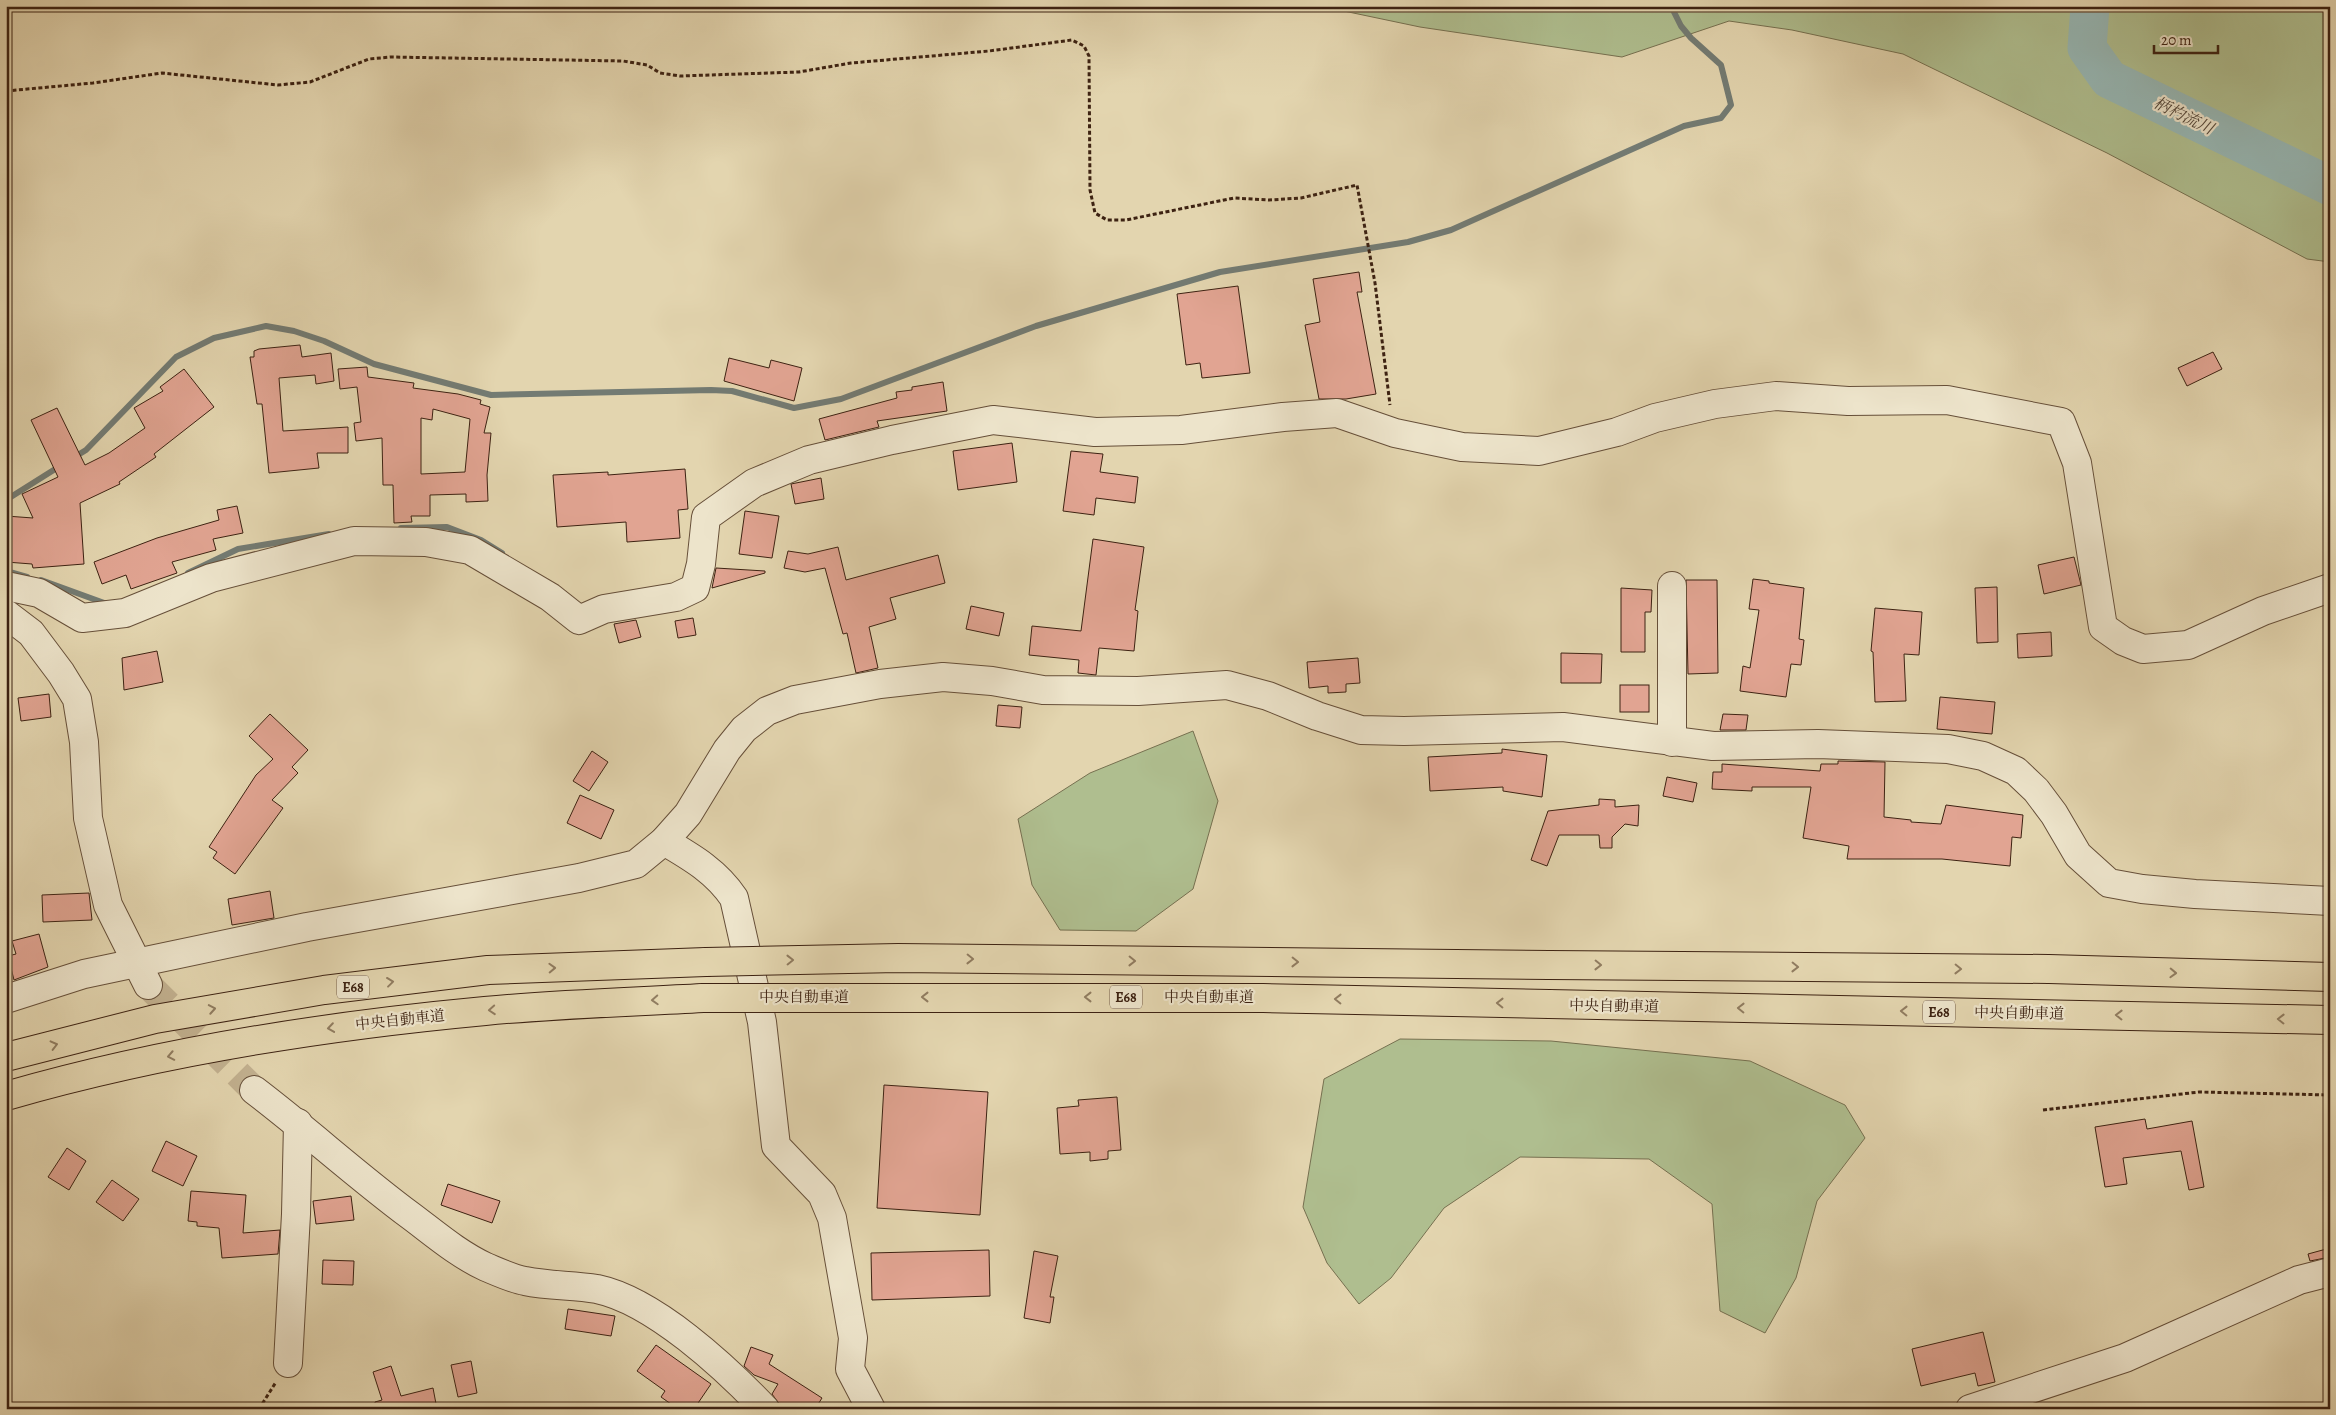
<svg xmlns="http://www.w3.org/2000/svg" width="2336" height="1415" font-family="Alegreya,'Noto Serif JP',serif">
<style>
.green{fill:#afbe8f;stroke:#767050}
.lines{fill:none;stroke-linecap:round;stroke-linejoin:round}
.stream{stroke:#737b73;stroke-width:6}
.river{stroke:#97b7b4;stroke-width:39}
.building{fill:#e1a492;stroke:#3d2212;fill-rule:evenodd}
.minor-tunnel{stroke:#c2b190;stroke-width:28;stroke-dasharray:28 14;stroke-linecap:butt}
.minor-casing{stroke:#664f39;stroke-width:30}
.highway-casing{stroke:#3d2212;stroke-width:30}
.path{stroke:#3d2212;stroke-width:3;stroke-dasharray:4 2.5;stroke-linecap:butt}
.minor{stroke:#ede4cb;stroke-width:28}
.highway{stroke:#e3d5af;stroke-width:28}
.highway-bridge-casing{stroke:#3d2212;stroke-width:30;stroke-linecap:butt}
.highway-bridge{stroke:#e3d5af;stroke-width:28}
.oneway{stroke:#907c60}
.labels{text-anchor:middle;stroke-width:4.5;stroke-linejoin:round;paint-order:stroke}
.shield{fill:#ede4cb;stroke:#725c4a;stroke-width:1}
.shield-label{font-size:14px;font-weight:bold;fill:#3d2212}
.street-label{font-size:15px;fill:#3d2212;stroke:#ede4cb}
.water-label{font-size:16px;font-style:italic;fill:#54473a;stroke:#ede4cb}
</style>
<rect width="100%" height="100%" fill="#e3d5af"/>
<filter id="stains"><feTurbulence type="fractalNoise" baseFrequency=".004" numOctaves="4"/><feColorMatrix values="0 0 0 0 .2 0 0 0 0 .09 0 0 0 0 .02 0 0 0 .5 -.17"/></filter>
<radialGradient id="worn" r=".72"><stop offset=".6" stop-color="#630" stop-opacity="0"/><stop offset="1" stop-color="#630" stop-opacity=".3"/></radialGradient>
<g class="green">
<path d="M1320,6H2330V262L2307,259L2107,153L1903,54L1792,30L1729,21L1622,57L1420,27Z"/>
<path d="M1193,731L1218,801L1193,889L1136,931L1060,930L1032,885L1018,819L1090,773Z"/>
<path d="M1400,1039L1551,1041L1750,1061L1845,1105L1865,1138L1817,1201L1796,1278L1765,1333L1720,1311L1712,1204L1649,1159L1520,1157L1444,1208L1391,1278L1359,1304L1327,1263L1303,1207L1324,1079Z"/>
</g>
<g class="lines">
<g class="stream">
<path d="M73,458L86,450L176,357L214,338L266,326L294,331L324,341L374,364L491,395L711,390L732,391L794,408L841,399L1036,326L1220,272L1408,242L1451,230L1684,126L1721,118L1731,105L1721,65L1691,38L1681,26L1671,6"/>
<path d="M6,500L60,466"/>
<path d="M401,528L447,527L481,540L502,553"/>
<path d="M6,571L27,577"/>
<path d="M188,573L238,549L329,534"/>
<path d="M41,580L107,604"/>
</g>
<path class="river" d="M2090,6L2087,48L2109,79L2330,186"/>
</g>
<g class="building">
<path d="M1359,272L1362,292H1357L1376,394L1346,399H1319L1305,325L1320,322L1313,279Z"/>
<path d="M1238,286L1250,373L1202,378L1200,363L1186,365L1177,294Z"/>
<path d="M300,345L302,357L331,353L334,381L316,384L315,375L279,378L283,431L348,427V453H317L319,468L269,473L262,404H257L250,357H254V351L259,349Z"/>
<path d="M2213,352L2222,369L2187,386L2178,368Z"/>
<path d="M729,358L769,368L771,360L802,368L794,401L724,381Z"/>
<path d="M367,367L368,377L414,383L413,388L458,394L481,400L480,404L490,407L484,433H491L487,475L488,501L466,502V494L430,495V516H411L412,522L394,523L393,485H383L382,438L356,441L354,423L361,422L357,387L340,389L338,369ZM433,409L470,419L465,472L421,474V418L432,420Z"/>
<path d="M184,369L214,407L154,454L156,457L119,482L120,484L80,503L84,564L33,568L32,564L6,562V516L33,518L22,494L58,477L31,420L57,408L85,465L109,453L145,428L134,408L163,391L160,387Z"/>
<path d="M943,382L947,411L877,421L879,427L825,440L819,419L897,398L896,392L912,390V387Z"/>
<path d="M1012,443L1017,482L958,490L953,451Z"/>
<path d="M1071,451L1103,454L1100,472L1138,477L1135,503L1096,498L1094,515L1063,511Z"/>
<path d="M685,469L688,509L678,510L680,538L627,542L626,522L557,527L553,475L608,472V475Z"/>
<path d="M821,478L824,499L795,504L791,484Z"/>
<path d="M237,506L243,533L213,539L216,550L172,562L177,573L131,589L126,575L102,584L94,562L157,538L219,520L217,510Z"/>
<path d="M745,511L779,516L772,558L739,554Z"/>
<path d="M1093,539L1144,547L1135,610L1138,611L1134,651L1099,648L1096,675L1078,673L1079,660L1029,655L1032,626L1081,631Z"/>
<path d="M838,547L846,580L938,555L945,583L890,598L896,619L869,627L878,668L856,673L847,633L843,634L825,568L805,572L784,568L788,551L808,554Z"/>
<path d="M2074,557L2081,585L2044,594L2038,565Z"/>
<path d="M716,568L765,571V573L712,588Z"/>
<path d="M1753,579L1769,581V583L1804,588L1799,639L1804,640L1801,665L1791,664L1786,697L1740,691L1743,666L1750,668L1759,610L1749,609Z"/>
<path d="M1686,580H1717L1718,673L1688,674Z"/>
<path d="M1997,587L1998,642L1977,643L1975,588Z"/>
<path d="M1621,588L1652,590L1651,612H1645V652H1621Z"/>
<path d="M971,606L1004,613L999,636L966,629Z"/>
<path d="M1875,608L1922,612L1919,655L1904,654L1906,701L1875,702L1873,652L1871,651Z"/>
<path d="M693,618L696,635L678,638L675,621Z"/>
<path d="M636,620L641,637L619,643L614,624Z"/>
<path d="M2051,632L2052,656L2018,658L2017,634Z"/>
<path d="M157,651L163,682L124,690L122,658Z"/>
<path d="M1561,653L1602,654L1601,683H1561Z"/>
<path d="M1358,658L1360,683L1346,684V692L1328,693V686L1309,688L1307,662Z"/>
<rect x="1620" y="685" width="29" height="27"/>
<path d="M49,694L51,717L21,721L18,698Z"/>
<path d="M1940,697L1995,702L1992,734L1937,729Z"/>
<path d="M998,705L1022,707L1020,728L996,726Z"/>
<path d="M270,714L308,750L292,767L298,773L272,800L283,808L235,874L213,858L217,852L209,847L256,775L273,759L249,736Z"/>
<path d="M1723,714L1748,715L1746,730H1720Z"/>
<path d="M1502,749L1547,755L1542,797L1503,791V787L1430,791L1428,757L1502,753Z"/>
<path d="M592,751L608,762L589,791L573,781Z"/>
<path d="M1838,761L1885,762L1884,817L1911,820V822L1941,824L1946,805L2023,815L2021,838L2012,837L2010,866L1942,859H1847L1849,846L1803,838L1811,787H1752V791L1712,789L1713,772H1722V764L1820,771L1821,764H1838Z"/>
<path d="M1667,777L1697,783L1693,802L1663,796Z"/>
<path d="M580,795L614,810L601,839L567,823Z"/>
<path d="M1599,799L1615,800V807L1639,805L1638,826L1625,824L1612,837V848H1600L1599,835H1559L1547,866L1531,860L1548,811L1599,805Z"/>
<path d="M270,891L274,918L232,925L228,899Z"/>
<path d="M89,893L92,920L43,922L42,895Z"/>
<path d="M39,934L48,967L14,980L8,956L16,954L12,941Z"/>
<path d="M884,1085L988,1092L980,1215L877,1208Z"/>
<path d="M1117,1097L1121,1150L1108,1151V1159L1090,1161V1152L1060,1154L1057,1108L1079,1106L1078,1100Z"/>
<path d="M2145,1119L2147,1129L2192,1121L2204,1187L2189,1190L2181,1151L2123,1158L2127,1184L2105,1187L2095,1127Z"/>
<path d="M166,1141L197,1156L183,1186L152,1171Z"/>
<path d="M67,1148L86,1161L69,1190L48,1177Z"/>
<path d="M112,1180L139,1199L123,1221L96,1202Z"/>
<path d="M448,1184L500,1201L492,1223L441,1205Z"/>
<path d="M191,1191L246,1195L243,1233L280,1230L278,1254L222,1258L219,1228L197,1226V1222L188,1221Z"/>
<path d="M351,1196L354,1220L316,1224L313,1201Z"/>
<path d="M2330,1248V1257L2310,1261L2308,1254Z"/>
<path d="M989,1250L990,1296L872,1300L871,1253Z"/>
<path d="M1034,1251L1058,1256L1050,1297H1054L1050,1323L1024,1318Z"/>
<path d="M323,1260L354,1261L353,1285L322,1284Z"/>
<path d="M568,1309L615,1316L611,1336L565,1329Z"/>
<path d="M1983,1332L1995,1382L1978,1386L1975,1373L1921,1386L1912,1349Z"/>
<path d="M656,1345L711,1384L694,1409H678L661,1397L665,1391L637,1371Z"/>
<path d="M751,1347L773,1355L769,1364L822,1398L815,1409H780V1405L772,1394L778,1384L754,1375L744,1366Z"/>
<path d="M471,1361L477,1393L458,1397L451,1365Z"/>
<path d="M391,1366L401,1396L433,1388L437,1409H375V1402L382,1400L373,1372Z"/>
</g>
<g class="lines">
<path class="minor-tunnel" d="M148,985L254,1090"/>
<defs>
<g id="minor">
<path d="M6,586L39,593L82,618L125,613L211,578L354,541L426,542L470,550L550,597L579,620L604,609L676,597L695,588L701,564L706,517L754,483L809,460L892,440L993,420L1095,432L1181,430L1283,417L1337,413L1395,433L1462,447L1539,451L1617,432L1655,418L1715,404L1776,396L1848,401L1947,400L2061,422L2077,463L2103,627L2123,641L2143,649L2188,645L2263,611L2330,588"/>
<path d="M6,614L31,633L61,673L77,699L84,742L88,818L108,905L148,985"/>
<path d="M1672,742V586"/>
<path d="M664,841C691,857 716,871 734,898L762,1022L776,1146L822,1194L832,1218L853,1338L850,1369L871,1409"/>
<path d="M6,999L84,974L307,927L579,878L636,864L664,841L688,814L727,750L744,729L767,711L795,700L880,684L943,677L992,681L1043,690L1138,691L1227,685L1268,696L1317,716L1361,730L1404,731L1563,727L1713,746L1818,744L1948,749L1983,756L2016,771L2036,790L2054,814L2078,855L2109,883L2142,889L2195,894L2330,901"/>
<path d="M254,1090C308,1131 357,1176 411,1216C435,1234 458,1254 486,1267C498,1272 513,1279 525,1281C549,1286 573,1285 597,1289C654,1301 725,1367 765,1409"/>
<path d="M288,1363L296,1214L298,1123"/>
<path d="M1970,1409L2125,1358L2299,1280L2330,1272"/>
</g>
<g id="highway">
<path d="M1549,965L2049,969L2330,977"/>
<path d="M1549,1004L2330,1020"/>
<path d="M6,1057L155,1019L324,990L488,970L706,962"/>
<path d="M6,1096C162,1051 324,1026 485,1011C557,1004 631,1002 703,998"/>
</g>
</defs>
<use href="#minor" class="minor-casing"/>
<use href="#highway" class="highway-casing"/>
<g class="path">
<path d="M6,91L93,83L162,73L278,85L310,82L369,59L391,57L623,61L647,65L660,73L680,76L799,72L851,63L989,51L1072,40L1084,46L1089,56L1090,190L1095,213L1107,220H1126L1234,198L1269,200L1301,198L1357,185L1375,283L1390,405"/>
<path d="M2043,1110L2199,1092L2330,1095"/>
<path d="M259,1409L276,1382"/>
</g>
<use href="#minor" class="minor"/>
<use href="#highway" class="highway"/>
<defs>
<g id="highway-bridge">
<path d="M706,962L898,958L1549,965"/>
<path d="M703,998H1263L1549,1004"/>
</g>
</defs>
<use href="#highway-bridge" class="highway-bridge-casing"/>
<use href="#highway-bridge" class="highway-bridge"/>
</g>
<defs><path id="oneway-chevron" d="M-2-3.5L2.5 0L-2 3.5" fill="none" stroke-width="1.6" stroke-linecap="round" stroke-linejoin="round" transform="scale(1.25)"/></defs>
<g class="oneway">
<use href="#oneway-chevron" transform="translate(970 959) rotate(1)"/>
<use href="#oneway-chevron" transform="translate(790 960) rotate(-1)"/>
<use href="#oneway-chevron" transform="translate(1132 961) rotate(1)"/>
<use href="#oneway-chevron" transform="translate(1295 962) rotate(1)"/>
<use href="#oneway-chevron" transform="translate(1598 965) rotate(1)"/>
<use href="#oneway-chevron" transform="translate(1795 967) rotate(1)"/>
<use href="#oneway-chevron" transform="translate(552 968) rotate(-2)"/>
<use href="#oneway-chevron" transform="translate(1958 969) rotate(1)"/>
<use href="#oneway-chevron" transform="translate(2173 973) rotate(2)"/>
<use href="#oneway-chevron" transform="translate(390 982) rotate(-7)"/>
<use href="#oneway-chevron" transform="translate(925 997) rotate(-180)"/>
<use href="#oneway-chevron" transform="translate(1088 997) rotate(-180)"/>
<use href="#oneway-chevron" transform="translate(1338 999) rotate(-179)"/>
<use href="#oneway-chevron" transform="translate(655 1000) rotate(177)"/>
<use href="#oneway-chevron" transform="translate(1500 1003) rotate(-179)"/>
<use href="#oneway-chevron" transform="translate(1741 1008) rotate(-179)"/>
<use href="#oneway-chevron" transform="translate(212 1009) rotate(-10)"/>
<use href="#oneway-chevron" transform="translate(492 1010) rotate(176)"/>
<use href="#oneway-chevron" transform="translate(1904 1011) rotate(-179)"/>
<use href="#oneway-chevron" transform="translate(2119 1015) rotate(-179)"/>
<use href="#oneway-chevron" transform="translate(2281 1019) rotate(-179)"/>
<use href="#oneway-chevron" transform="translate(331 1028) rotate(172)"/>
<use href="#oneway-chevron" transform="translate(54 1045) rotate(-14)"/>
<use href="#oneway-chevron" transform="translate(171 1056) rotate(169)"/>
</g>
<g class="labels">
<g class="shield">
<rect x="337" y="975.5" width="32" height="23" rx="4"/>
<rect x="1110" y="985.5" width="32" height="23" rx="4"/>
<rect x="1923" y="1000.5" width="32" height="23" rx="4"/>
</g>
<g class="shield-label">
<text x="353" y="992">E68</text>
<text x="1126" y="1002">E68</text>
<text x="1939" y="1017">E68</text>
</g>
<g class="street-label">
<text x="804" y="1002">中央自動車道</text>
<text x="1209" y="1002">中央自動車道</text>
<text transform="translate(1614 1006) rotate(1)" y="5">中央自動車道</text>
<text transform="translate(2019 1013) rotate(1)" y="5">中央自動車道</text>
<text transform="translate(400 1020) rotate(-6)" y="5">中央自動車道</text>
</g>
<g class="water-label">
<text transform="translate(2184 115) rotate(26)" y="6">柄杓流川</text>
</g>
</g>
<rect width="2336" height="1415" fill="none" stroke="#e3d5af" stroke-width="25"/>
<rect x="8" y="8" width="2321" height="1400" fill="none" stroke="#3d2212" stroke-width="2.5"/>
<rect x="12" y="12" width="2311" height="1390" fill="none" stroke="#3d2212"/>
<path d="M2154 45v8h64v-8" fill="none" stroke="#3d2212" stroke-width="2.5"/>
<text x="2161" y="45" font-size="15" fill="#3d2212" stroke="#ede4cb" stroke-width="4" paint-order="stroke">20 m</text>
<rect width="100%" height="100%" filter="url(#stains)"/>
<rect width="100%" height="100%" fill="url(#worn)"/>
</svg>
